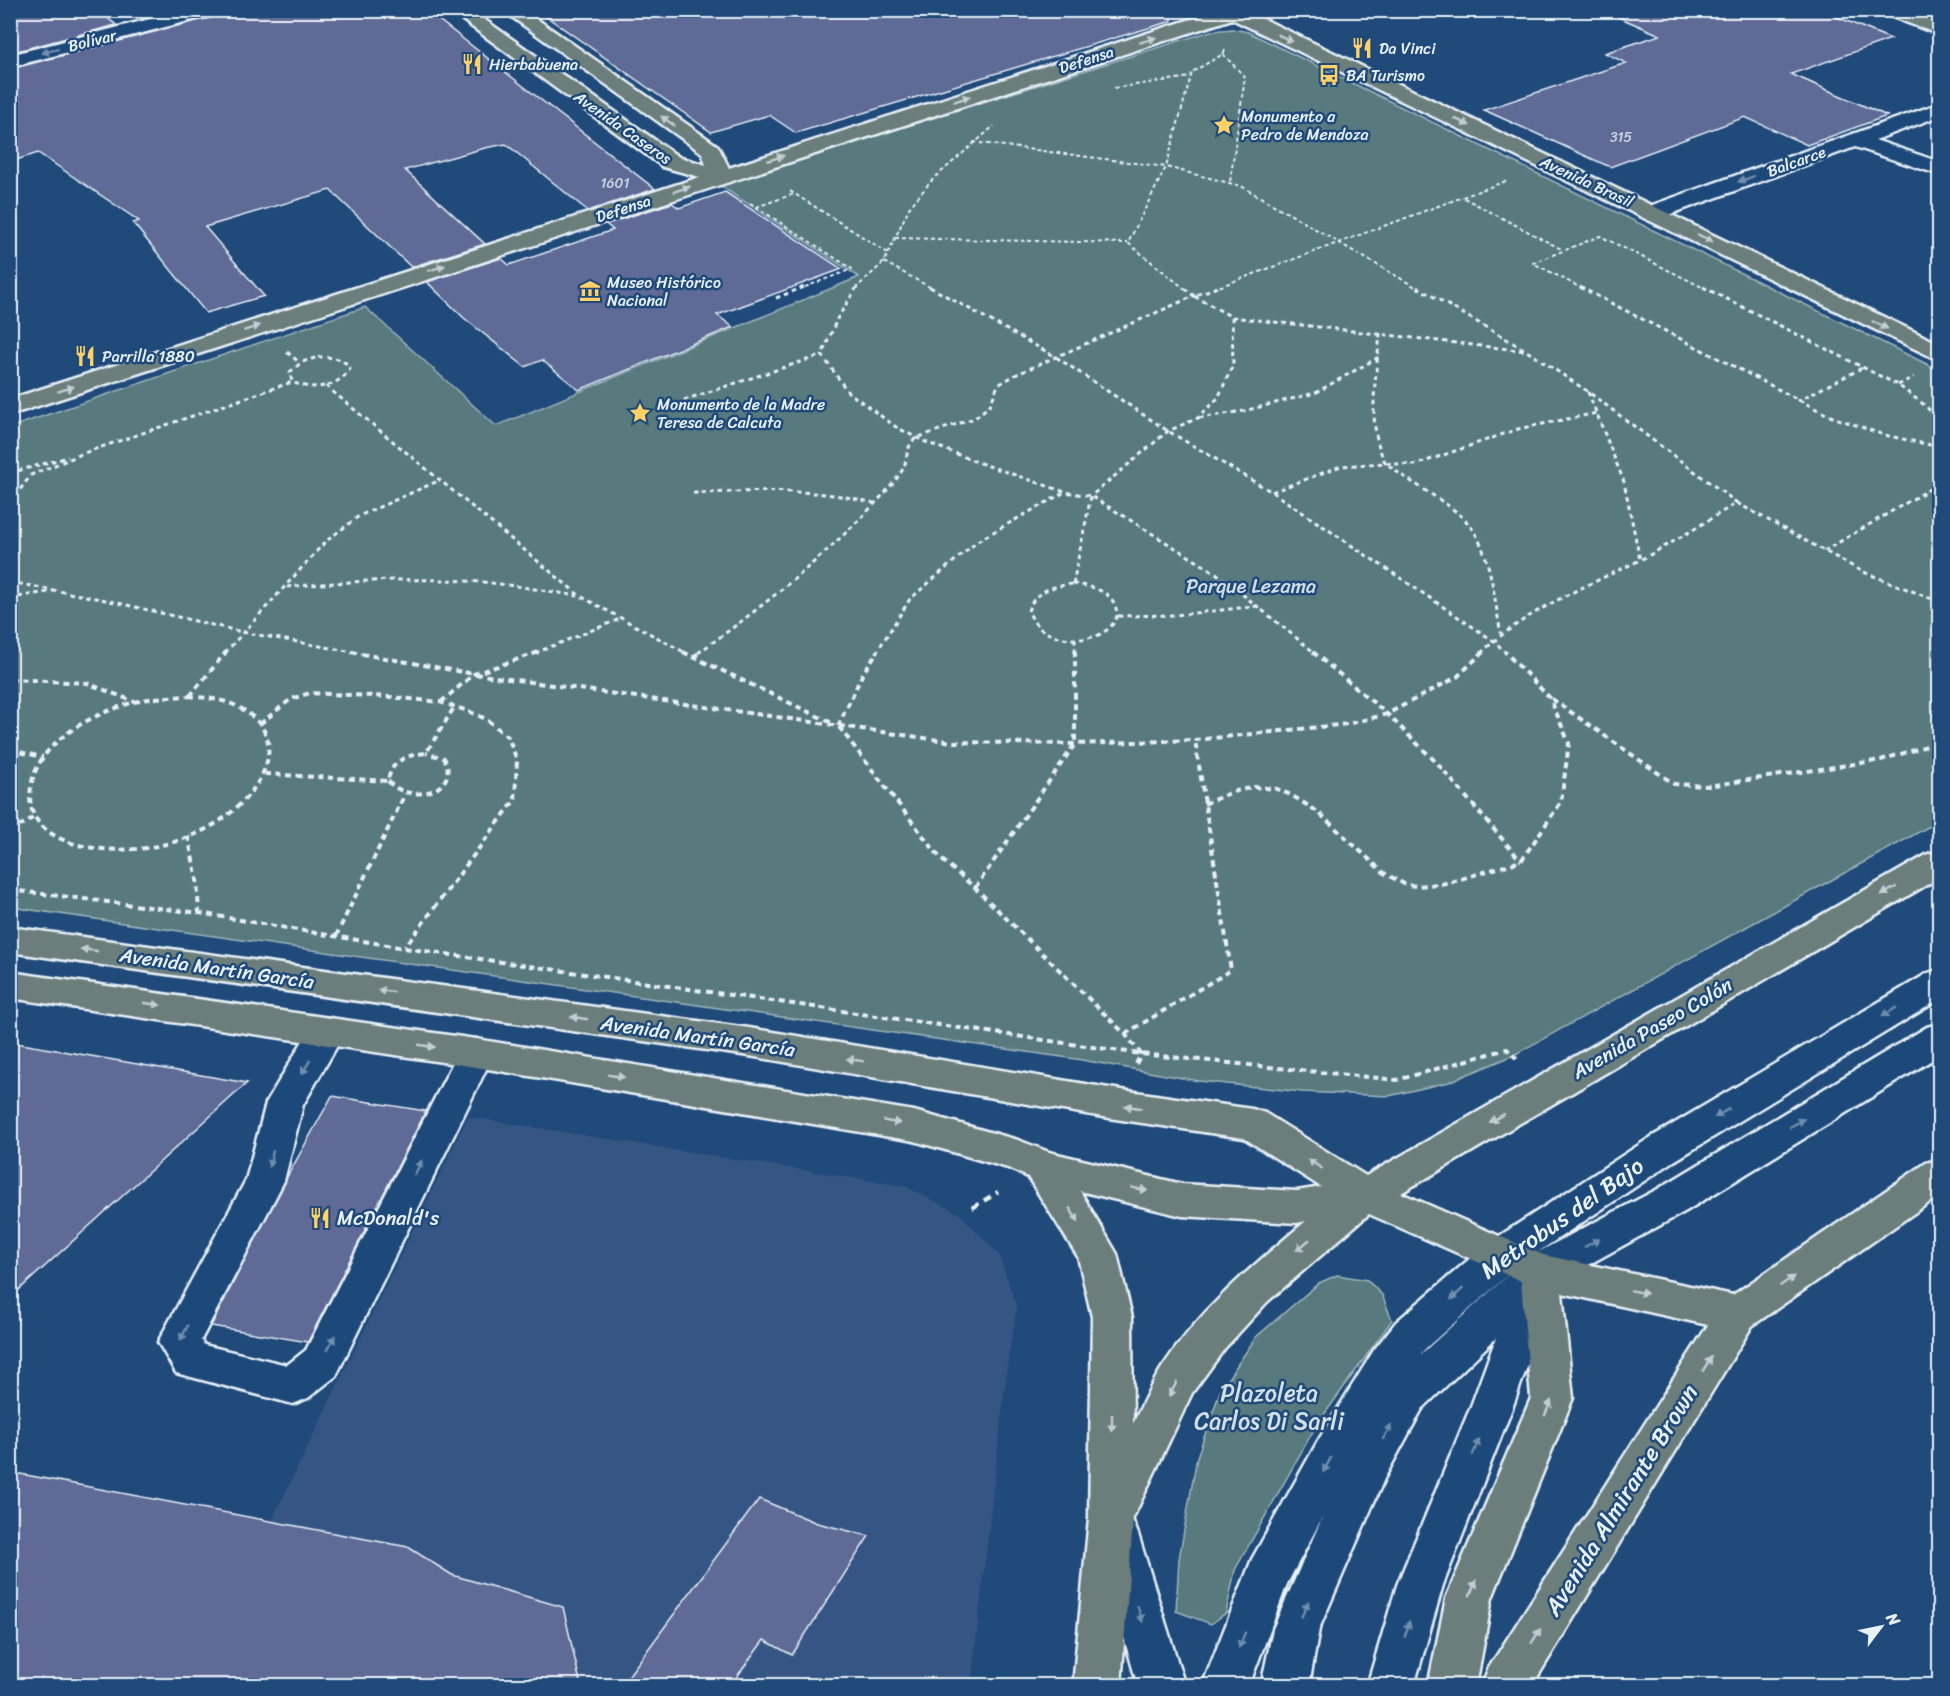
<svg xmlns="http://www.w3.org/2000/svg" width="1950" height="1696" font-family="Sriracha,sans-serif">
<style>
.built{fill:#365784}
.green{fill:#597a7f;stroke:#a0b6bc;stroke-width:1.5}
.building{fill:#5f6b96;stroke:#e8f1f8;stroke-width:1.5}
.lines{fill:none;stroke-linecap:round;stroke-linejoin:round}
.minor-casing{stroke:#e8f1f8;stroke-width:5}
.major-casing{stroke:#e8f1f8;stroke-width:5}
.path-far3{stroke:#e8f1f8;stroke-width:2;stroke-dasharray:4 3;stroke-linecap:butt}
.path-far2{stroke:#e8f1f8;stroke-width:3;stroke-dasharray:4.5 4;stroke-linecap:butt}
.path-far1{stroke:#e8f1f8;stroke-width:4;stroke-dasharray:6 4.5;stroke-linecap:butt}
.path{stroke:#e8f1f8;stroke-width:4.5;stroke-dasharray:8 6;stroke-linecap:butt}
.minor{fill:#1f4a7a;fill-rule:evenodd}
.major{fill:#6c7e7c;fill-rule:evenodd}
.oneway{fill:#c3ced3}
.oneway2{fill:#6f8dac}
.labels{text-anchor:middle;stroke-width:5;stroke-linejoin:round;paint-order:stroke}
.far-number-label{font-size:14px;fill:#c6d0e0}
.far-street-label{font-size:16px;fill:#e8f1f8;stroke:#1f4a7a}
.far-poi-label{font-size:16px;fill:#e8f1f8;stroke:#1f4a7a;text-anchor:start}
.park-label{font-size:20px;fill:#d3dfe6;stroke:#1f4a7a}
.street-label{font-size:20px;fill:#e8f1f8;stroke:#1f4a7a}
.poi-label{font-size:20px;fill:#e8f1f8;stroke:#1f4a7a;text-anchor:start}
.near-street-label{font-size:24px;fill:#e8f1f8;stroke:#1f4a7a}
.near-park-label{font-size:24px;fill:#d3dfe6;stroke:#1f4a7a}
</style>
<rect width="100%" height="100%" fill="#1f4a7a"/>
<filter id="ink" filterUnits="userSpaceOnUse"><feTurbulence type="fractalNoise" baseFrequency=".0167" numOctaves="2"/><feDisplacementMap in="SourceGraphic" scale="12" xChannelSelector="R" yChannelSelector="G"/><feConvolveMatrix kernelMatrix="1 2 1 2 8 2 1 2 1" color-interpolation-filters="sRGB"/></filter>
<g filter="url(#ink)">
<path class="built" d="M468,1117L904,1186L960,1214L999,1255L1017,1307L1008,1359L971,1685H11L271,1522Z"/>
<g class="green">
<path d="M1233,29L1248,32L1939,370V821L1512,1056L1449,1082L1389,1096L1302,1092L1199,1081L1076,1059L11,907V427L365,307L496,426L859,277L719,185L1211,31Z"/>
<path d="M1337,1275L1367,1280L1382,1295L1392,1320L1316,1426L1235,1570L1226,1613L1211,1624L1176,1611L1179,1559L1197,1457L1221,1389L1256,1337L1319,1283Z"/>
</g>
<g class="building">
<path d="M10,10H98L116,25L10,53Z"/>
<path d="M250,10H426L655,189L588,211L506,144L485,148L405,170L485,244L411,267L330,190L205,227L264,296L206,313L133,223L139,221L38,153L10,162V69L196,21Z"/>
<path d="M537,10H1170L1172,21L796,133L769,115L711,132Z"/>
<path d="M1602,10H1820L1891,39L1791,74L1887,116L1807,145L1745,117L1610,167L1484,110L1626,63L1605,53L1660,35Z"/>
<path d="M725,192L842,269L717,315L733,327L579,390L542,360L525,367L464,318L427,282L501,258L509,265L613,230L606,224L672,203L679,208Z"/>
<path d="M10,1042L247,1083L10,1298Z"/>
<path d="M332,1096L426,1111L308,1342L211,1326L287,1177Z"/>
<path d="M10,1472L408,1547L452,1575L563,1607L581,1686H10Z"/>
<path d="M759,1499L817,1523L869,1536L792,1655L764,1640L730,1686H621Z"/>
</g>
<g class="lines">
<defs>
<g id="minor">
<path d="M185,10H218L216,14L10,67V55Z"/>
<path d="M1940,103V116L1875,140L1940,162V175L1855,147L1660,218L1652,220L1644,218L1641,213L1644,208Z"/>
<path d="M1940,969V999L1674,1161L1538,1252L1658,1189L1927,1027L1940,1023V1055L1686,1211L1557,1282L1513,1406L1443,1585L1414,1686H1367L1397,1585L1471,1406L1496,1338L1422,1409L1384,1479L1319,1629L1309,1686H1261L1273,1629L1323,1516L1287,1584L1249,1686H1202L1252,1559L1318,1441L1374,1350L1396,1322L1487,1244L1648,1139L1928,973ZM1518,1266L1419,1356L1426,1348Z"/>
<path d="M327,1018L340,1022L345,1032L303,1105L284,1181L201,1340L204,1345L287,1365L306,1350L463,1043L476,1039L489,1043L494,1053L336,1376L308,1398L293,1404L176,1373L158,1342L246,1180L266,1103L314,1022Z"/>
<path d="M1116,1513L1132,1519L1138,1534L1185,1686H1138L1094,1534L1100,1519Z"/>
</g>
<g id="major">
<path d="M449,10H471L679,157L706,165L702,153L502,10H524L718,146L729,168L1219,10H1245L1940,344V361L1232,19L10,415V399L700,177L663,167Z"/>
<path d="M1882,10H1909L1940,22V35L1884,14Z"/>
<path d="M1940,851V877L1401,1193L1543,1255L1733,1295L1926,1163L1940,1159V1195L1752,1326L1532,1686H1482L1488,1669L1708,1325L1562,1293L1573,1398L1492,1598L1476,1686H1428L1446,1598L1531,1398L1521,1281L1369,1214L1267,1302L1225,1348L1192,1393L1133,1518L1121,1686H1073L1089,1518L1092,1317L1078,1257L1028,1177L1008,1168L914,1141L476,1067L10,998V972L476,1039L914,1111L1018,1140L1049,1152L1182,1184L1297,1191L1321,1187L1244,1138L1115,1119L749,1056L10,952V927L749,1028L1115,1089L1252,1109L1265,1113L1366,1176L1928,854ZM1080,1191L1182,1216L1297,1223L1306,1221C1254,1265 1201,1308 1163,1366C1151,1384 1142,1405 1133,1424L1132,1317L1117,1254Z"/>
</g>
</defs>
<use href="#minor" class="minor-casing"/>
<use href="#major" class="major-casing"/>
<g class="path-far3">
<path d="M1225,50L1223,54L1192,72L1166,167L1241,186L1419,289"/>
<path d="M1223,54L1245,77L1230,182"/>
<path d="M1114,88L1191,77"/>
<path d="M973,142L1166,167L1128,243L1185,289"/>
<path d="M790,191L888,253"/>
<path d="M1464,198L1563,250"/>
<path d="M750,203L852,269L800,289"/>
<path d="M756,207L794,194"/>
<path d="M895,238L1128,243"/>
<path d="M884,262L933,289"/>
<path d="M855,289L884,262L909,208L932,180L994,126"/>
<path d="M1213,289L1506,181"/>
<path d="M1583,289L1533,263L1600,236L1706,289"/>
</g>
<g class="path-far2">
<path d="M857,287L837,319L822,355L848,392L896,427L923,441L980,463L1065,492L1091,496L1216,573L1315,653"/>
<path d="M930,287L1056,357L1168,431L1272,492L1494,641L1506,653"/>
<path d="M1217,287L1194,296L1232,317L1525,351"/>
<path d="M1417,287L1527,351L1587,391L1737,503C1704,522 1672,544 1638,561C1583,588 1526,610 1481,653"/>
<path d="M1580,287L1830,416L1884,435L1940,447"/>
<path d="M1703,287L1898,385L1927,407L1940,425"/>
<path d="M776,298L804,287"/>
<path d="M1380,333C1377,373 1366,422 1384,460C1390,472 1452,503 1467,522C1491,549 1494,599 1501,634"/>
<path d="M287,352L300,363"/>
<path d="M318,357C329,357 345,357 350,369C337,388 313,391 292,382L290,372L302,362Z"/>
<path d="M1898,385L1914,377"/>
<path d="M326,386L580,596L686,653"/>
<path d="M1588,392L1624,482L1640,560"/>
<path d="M684,400L822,355"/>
<path d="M1797,401L1864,367"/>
<path d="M1199,418L1244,411L1315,393L1379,357"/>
<path d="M10,473L68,457"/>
<path d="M1272,492L1341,466L1385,463L1415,465L1518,429L1597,413"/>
<path d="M693,493C754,492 815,487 874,503"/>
<path d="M10,503L31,475L84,453L292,382"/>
<path d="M1737,503L1861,571L1940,602"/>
<path d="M1824,551L1940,483"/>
<path d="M10,582L101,599L242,632L359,653"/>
<path d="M1073,584L1091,496L1168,431L1198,418L1218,398L1233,365L1232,317"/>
<path d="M1073,584C1093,586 1117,592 1117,616C1107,644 1063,644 1042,630C1035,625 1032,618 1028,611C1035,590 1053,586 1073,584Z"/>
<path d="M287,587C352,581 417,577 482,582C514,585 546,591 578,596"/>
<path d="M10,598L54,591"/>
<path d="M1118,616L1176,615L1258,606"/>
<path d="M1075,639V653"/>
<path d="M225,653L325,542L359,516L438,481"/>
<path d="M535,653L620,619"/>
<path d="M698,653C764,606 827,555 882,496C890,487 899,477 904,467C908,456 906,446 916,438L975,418L990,405L998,385L1015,375L1194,296L1183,287"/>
<path d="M876,653L910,599L979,540L1065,492"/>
</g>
<g class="path-far1">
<path d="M351,652L474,674L953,742L1075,744L1195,740L1348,724L1387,714L1457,677L1483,652"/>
<path d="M683,652L832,723"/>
<path d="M1313,652L1387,714L1438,764L1521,861"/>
<path d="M693,657L700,652"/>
<path d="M10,679L87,683L135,702"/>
<path d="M189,696C206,698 226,699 242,709C300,744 251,805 208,828C176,845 139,852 103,849C81,847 56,841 41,825C30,814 29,801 31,787C38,740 94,713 135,702C152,697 171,697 189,696Z"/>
<path d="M190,696L226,652"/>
<path d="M1552,699L1674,784L1708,786L1881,760L1940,742"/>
<path d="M441,702L474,674L539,652"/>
<path d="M260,724L291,699L310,693L390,697L440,702L468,711L486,719L508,737L517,760L515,800L405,947"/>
<path d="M838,726L863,673L877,652"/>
<path d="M839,727L941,859L975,888L1125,1034L1141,1054L1135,1066"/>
<path d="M10,750L43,757"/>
<path d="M265,774L388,781C391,760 407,755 426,753L455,706"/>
<path d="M388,781C409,806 462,791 444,758L426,753"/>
<path d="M1204,804L1232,792L1254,787L1277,789L1291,795L1318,812L1384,873L1406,885L1418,886L1447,883L1521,861L1561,802L1569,743L1550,698L1505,652"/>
<path d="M10,832L34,817"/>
<path d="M188,836L197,879L199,913"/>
<path d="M975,888L1075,744V652"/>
<path d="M10,890L199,913L404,948L1141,1054L1397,1080L1507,1049L1517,1059"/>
<path d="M336,936L405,794"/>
<path d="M1125,1034L1231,970L1195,740"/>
</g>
<path class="path" d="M972,1208L998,1192"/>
<use href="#minor" class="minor"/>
<use href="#major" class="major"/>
</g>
<defs><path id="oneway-solid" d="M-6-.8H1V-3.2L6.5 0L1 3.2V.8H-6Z" transform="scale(1.5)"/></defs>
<g class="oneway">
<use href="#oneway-solid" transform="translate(1285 38) rotate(25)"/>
<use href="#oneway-solid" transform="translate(1148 40) rotate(-18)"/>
<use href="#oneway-solid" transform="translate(962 99) rotate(-18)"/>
<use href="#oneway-solid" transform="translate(668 121) rotate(-145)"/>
<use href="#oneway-solid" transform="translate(1462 122) rotate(25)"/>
<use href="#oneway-solid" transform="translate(776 158) rotate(-18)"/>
<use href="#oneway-solid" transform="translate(682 189) rotate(-18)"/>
<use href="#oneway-solid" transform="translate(1705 238) rotate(26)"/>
<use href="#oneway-solid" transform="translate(437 268) rotate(-18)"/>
<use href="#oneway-solid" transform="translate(1880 325) rotate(26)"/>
<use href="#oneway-solid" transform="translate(252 328) rotate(-18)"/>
<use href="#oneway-solid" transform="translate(66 389) rotate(-18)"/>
<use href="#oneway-solid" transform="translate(1889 891) rotate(150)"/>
<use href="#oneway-solid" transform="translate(89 950) rotate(-172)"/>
<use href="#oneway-solid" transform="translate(386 991) rotate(-172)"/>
<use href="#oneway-solid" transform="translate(152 1004) rotate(8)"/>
<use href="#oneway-solid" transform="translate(579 1018) rotate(-172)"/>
<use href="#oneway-solid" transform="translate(427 1046) rotate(8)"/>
<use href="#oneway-solid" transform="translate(855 1060) rotate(-171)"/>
<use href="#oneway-solid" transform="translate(616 1076) rotate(9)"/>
<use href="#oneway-solid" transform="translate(1133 1107) rotate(-172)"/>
<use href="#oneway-solid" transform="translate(1497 1118) rotate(150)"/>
<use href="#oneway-solid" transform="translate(892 1122) rotate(9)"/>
<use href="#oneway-solid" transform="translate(1315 1164) rotate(-148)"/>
<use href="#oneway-solid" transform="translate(1139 1189) rotate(12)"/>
<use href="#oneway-solid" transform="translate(1074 1215) rotate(58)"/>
<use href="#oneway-solid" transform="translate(1303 1245) rotate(140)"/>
<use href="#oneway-solid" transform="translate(1787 1281) rotate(-35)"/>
<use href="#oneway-solid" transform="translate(1639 1292) rotate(12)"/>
<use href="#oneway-solid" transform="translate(1707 1364) rotate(-58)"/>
<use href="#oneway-solid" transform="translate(1173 1389) rotate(119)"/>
<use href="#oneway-solid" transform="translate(1548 1408) rotate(-67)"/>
<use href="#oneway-solid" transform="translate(1112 1423) rotate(90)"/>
<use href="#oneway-solid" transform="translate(1473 1588) rotate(-67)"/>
<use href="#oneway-solid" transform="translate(1536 1636) rotate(-58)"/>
</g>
<g class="oneway2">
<use href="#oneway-solid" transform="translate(50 51) rotate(166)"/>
<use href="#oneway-solid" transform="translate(1746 179) rotate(160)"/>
<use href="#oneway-solid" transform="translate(1889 1012) rotate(149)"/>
<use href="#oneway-solid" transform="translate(306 1067) rotate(121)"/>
<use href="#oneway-solid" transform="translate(1722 1113) rotate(149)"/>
<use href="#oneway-solid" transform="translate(1797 1123) rotate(-31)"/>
<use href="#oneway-solid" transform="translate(271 1159) rotate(104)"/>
<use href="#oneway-solid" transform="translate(418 1168) rotate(-64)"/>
<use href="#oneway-solid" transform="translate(1592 1243) rotate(-28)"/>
<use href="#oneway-solid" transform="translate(1457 1294) rotate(138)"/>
<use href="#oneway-solid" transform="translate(184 1333) rotate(117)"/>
<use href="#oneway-solid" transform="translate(331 1343) rotate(-64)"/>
<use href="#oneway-solid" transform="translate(1387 1432) rotate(-61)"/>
<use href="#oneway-solid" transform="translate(1476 1447) rotate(-68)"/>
<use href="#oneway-solid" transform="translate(1327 1465) rotate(118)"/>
<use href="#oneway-solid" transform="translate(1305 1609) rotate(-66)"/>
<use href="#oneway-solid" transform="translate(1140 1614) rotate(73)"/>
<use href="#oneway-solid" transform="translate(1407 1629) rotate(-74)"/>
<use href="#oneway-solid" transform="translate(1242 1640) rotate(112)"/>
</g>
</g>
<defs>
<symbol id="restaurant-bare" viewBox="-9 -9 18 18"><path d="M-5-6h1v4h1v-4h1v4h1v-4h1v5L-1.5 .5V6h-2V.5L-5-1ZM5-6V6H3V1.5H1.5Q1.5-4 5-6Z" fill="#ffd166" stroke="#1f4a7a" stroke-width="2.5" paint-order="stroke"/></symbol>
<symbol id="bus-bare" viewBox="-9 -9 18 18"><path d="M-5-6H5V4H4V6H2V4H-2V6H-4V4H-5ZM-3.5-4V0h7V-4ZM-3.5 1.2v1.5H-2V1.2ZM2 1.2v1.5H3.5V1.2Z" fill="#ffd166" stroke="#1f4a7a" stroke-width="2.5" paint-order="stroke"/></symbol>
<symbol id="sight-bare" viewBox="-9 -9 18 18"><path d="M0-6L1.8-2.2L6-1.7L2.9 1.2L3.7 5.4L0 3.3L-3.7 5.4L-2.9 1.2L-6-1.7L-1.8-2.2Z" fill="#ffd166" stroke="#1f4a7a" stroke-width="2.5" paint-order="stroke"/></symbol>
<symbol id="museum-bare" viewBox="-9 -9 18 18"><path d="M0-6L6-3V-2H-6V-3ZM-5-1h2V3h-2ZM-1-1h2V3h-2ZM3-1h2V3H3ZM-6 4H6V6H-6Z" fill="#ffd166" stroke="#1f4a7a" stroke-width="2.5" paint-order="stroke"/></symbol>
</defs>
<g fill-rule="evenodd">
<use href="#restaurant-bare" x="1347" y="33" width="30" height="30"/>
<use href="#restaurant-bare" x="457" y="49" width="30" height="30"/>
<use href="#bus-bare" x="1314" y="60" width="30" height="30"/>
<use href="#sight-bare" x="1209" y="110" width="30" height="30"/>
<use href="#museum-bare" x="575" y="276" width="30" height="30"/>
<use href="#restaurant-bare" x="70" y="341" width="30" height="30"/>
<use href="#sight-bare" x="625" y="398" width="30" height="30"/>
<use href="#restaurant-bare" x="305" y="1203" width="30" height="30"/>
</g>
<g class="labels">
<g class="far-number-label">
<text x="1621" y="142">315</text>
<text x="615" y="188">1601</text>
</g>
<g class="far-street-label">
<text transform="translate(92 40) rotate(-14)" y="6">Bolívar</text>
<text transform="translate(1086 59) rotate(-18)" y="6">Defensa</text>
<text transform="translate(623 127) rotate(35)" y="6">Avenida Caseros</text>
<text transform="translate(1796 161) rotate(-20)" y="6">Balcarce</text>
<text transform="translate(1587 181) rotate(25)" y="6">Avenida Brasil</text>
<text transform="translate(623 208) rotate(-18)" y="6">Defensa</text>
</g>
<g class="far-poi-label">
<text x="1379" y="54">Da Vinci</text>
<text x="489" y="70">Hierbabuena</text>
<text x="1346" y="81">BA Turismo</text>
<text x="1241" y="122">Monumento a<tspan x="1241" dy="18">Pedro de Mendoza</tspan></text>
<text x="607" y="288">Museo Histórico<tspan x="607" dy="18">Nacional</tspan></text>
<text x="102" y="362">Parrilla 1880</text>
<text x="657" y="410">Monumento de la Madre<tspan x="657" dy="18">Teresa de Calcuta</tspan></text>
</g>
<g class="park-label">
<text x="1251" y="593">Parque Lezama</text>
</g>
<g class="street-label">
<text transform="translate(217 968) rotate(8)" y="7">Avenida Martín García</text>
<text transform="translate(1652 1028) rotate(-30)" y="7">Avenida Paseo Colón</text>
<text transform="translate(698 1036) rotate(8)" y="7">Avenida Martín García</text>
</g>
<g class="poi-label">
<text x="337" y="1225">McDonald's</text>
</g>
<g class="near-street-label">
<text transform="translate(1562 1218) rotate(-35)" y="8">Metrobus del Bajo</text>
<text transform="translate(1621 1500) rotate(-58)" y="8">Avenida Almirante Brown</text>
</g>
<g class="near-park-label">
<text x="1269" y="1401">Plazoleta<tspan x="1269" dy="28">Carlos Di Sarli</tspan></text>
</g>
</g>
<rect width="1950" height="1696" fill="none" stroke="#1f4a7a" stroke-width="36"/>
<rect x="18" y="18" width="1914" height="1660" fill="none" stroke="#e8f1f8" stroke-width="2" filter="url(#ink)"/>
<g transform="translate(1881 1627) rotate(58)" stroke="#1f4a7a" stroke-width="4.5" paint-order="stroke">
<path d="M0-4.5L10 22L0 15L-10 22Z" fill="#e8f1f8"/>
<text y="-9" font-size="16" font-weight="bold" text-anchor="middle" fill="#e8f1f8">N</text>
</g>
</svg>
